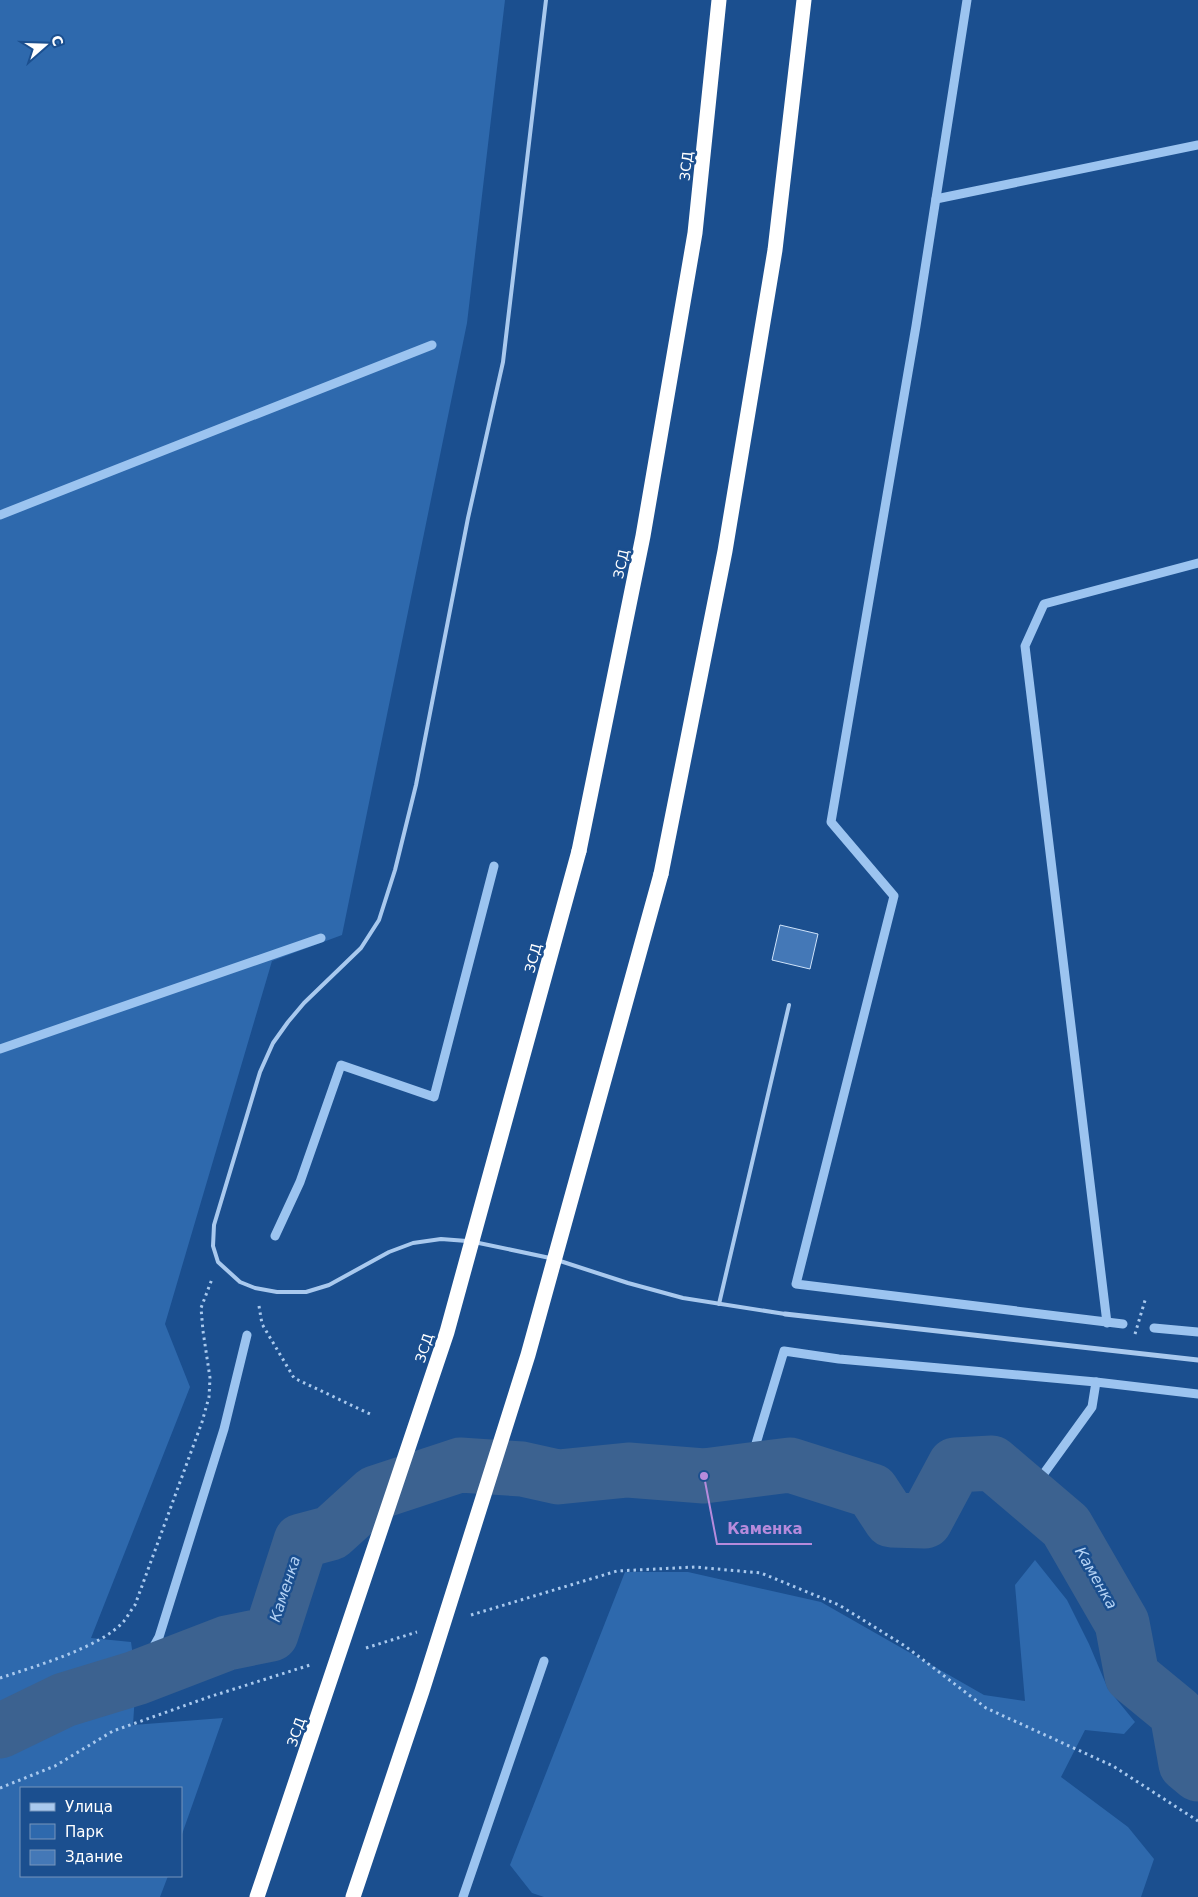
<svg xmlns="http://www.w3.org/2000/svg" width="1198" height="1897" font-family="'DejaVu Sans',sans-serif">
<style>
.green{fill:#2e69ad}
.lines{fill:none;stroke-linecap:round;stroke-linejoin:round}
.stream{stroke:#9cc4f0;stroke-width:9}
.river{stroke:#3c6290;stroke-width:55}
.building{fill:#4478b7;stroke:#cfe3fa}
.path{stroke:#a9c9ee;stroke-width:3;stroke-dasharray:2.5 4;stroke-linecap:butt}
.service{stroke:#a9c9ee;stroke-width:4}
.minor{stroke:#a9c9ee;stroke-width:5}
.motorway{stroke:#fff;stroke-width:15}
.motorway-bridge{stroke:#fff;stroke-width:15}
.labels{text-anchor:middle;stroke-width:5;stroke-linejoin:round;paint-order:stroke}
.street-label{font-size:14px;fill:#fff;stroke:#1b4f8f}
.water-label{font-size:15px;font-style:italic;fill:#b5d3f5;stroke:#1b4f8f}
.leader{fill:none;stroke:#b68bdc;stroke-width:2}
.callout-dot{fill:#b68bdc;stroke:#1b4f8f;stroke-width:2}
.callout-label{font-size:15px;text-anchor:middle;font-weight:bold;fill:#b68bdc;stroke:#1b4f8f;stroke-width:5;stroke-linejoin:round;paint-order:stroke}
</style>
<rect width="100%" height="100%" fill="#1b4f8f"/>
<g class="green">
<path d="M0,0H505L467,323L342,935L272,961L165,1324L190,1387L91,1638L131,1642L136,1678L133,1725L223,1718L181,1837V1788H21V1876H168L160,1897H0Z"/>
<path d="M1035,1560L1067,1600L1089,1644L1108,1689L1135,1722L1124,1734L1085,1730L1061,1777L1128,1827L1154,1859L1141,1897H544L532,1893L510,1865L625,1572H688L821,1602L984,1695L1025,1701L1015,1585Z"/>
</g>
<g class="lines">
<g class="stream">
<path d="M967,0L916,326L831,822L894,896L796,1284L1123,1324"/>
<path d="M936,199L1198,145"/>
<path d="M0,515L432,345"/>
<path d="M0,1049L321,938"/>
<path d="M275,1236L300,1182L341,1065L434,1097L494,866"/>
<path d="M1107,1323L1025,646L1044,604L1198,563"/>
<path d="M1154,1328L1198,1332"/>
<path d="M748,1470L784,1351L839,1359L1096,1382L1198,1394"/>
<path d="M1029,1494L1092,1407L1096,1382"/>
<path d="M136,1678L159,1637L224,1429L247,1335"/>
<path d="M463,1897L544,1661"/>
</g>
<path class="river" d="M0,1731L64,1700L136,1678L227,1643L271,1634L301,1541L331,1533L375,1493L460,1465L522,1469L558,1477L628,1470L704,1476L790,1465L872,1491L891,1520L925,1521L955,1465L992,1463L1066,1526L1122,1623L1132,1676L1177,1713L1186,1764L1198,1774"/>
</g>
<path class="building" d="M780,925L818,934L810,969L772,960Z"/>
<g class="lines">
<g class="path">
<path d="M259,1306L262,1324L294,1378L370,1414"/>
<path d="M1135,1334L1146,1297"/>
<path d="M471,1615L617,1571L695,1567L761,1573L839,1605L905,1646L986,1708L1113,1766L1198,1821"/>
<path d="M366,1648L417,1632"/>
<path d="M0,1678C33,1667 102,1647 124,1621C128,1616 131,1610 135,1605L202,1422L209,1397L210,1378L203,1331L201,1308L212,1279"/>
<path d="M0,1788L55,1766L113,1731L209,1697L310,1665"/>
</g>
<g class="service">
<path d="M467,1241L441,1239L413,1243L389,1252L329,1285L306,1292H277L255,1288L240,1282L218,1262L213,1246L214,1225L260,1072L273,1043L288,1022L304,1003L361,948L379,920L395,870L416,785L468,518L503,362L546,0"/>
<path d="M474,1242L550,1258"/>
<path d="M557,1260L628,1283L683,1298L785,1314"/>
<path d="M719,1304L789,1005"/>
</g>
<path class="minor" d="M785,1314L1198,1360"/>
<g class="motorway">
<path d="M579,851L643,536L695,233L719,0"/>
<path d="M661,874L725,551L775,250L804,0"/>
</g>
<g class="motorway-bridge">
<path d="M257,1897L447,1332L579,851"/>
<path d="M353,1897L422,1691L528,1355L661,874"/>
</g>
</g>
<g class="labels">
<g class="street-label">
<text transform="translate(686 166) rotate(-84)" y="5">ЗСД</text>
<text transform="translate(621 564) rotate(-78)" y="5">ЗСД</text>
<text transform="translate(533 958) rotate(-75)" y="5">ЗСД</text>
<text transform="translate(424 1348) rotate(-72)" y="5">ЗСД</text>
<text transform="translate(296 1732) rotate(-71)" y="5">ЗСД</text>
</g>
<g class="water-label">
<text transform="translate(1096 1578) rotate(60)" y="5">Каменка</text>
<text transform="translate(285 1589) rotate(-72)" y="5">Каменка</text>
</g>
</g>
<path class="leader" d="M704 1476L717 1544H812"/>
<circle class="callout-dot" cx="704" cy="1476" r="5"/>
<g class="callout-label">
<text x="765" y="1534">Каменка</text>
</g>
<rect x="20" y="1787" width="162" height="90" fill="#1b4f8f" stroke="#7695bc"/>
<rect x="30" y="1803" width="25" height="8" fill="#a9c9ee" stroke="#7695bc"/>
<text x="65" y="1812" font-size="15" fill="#ffffff">Улица</text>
<rect x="30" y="1824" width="25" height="15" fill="#2e69ad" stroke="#7695bc"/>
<text x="65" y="1837" font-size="15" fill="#ffffff">Парк</text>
<rect x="30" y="1850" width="25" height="15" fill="#4478b7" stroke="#7695bc"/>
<text x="65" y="1862" font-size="15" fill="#ffffff">Здание</text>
<g transform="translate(45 45) rotate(70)" stroke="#1b4f8f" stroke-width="4" paint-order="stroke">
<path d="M0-4L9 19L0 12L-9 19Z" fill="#ffffff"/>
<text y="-8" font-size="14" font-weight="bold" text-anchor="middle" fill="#ffffff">С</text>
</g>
</svg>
